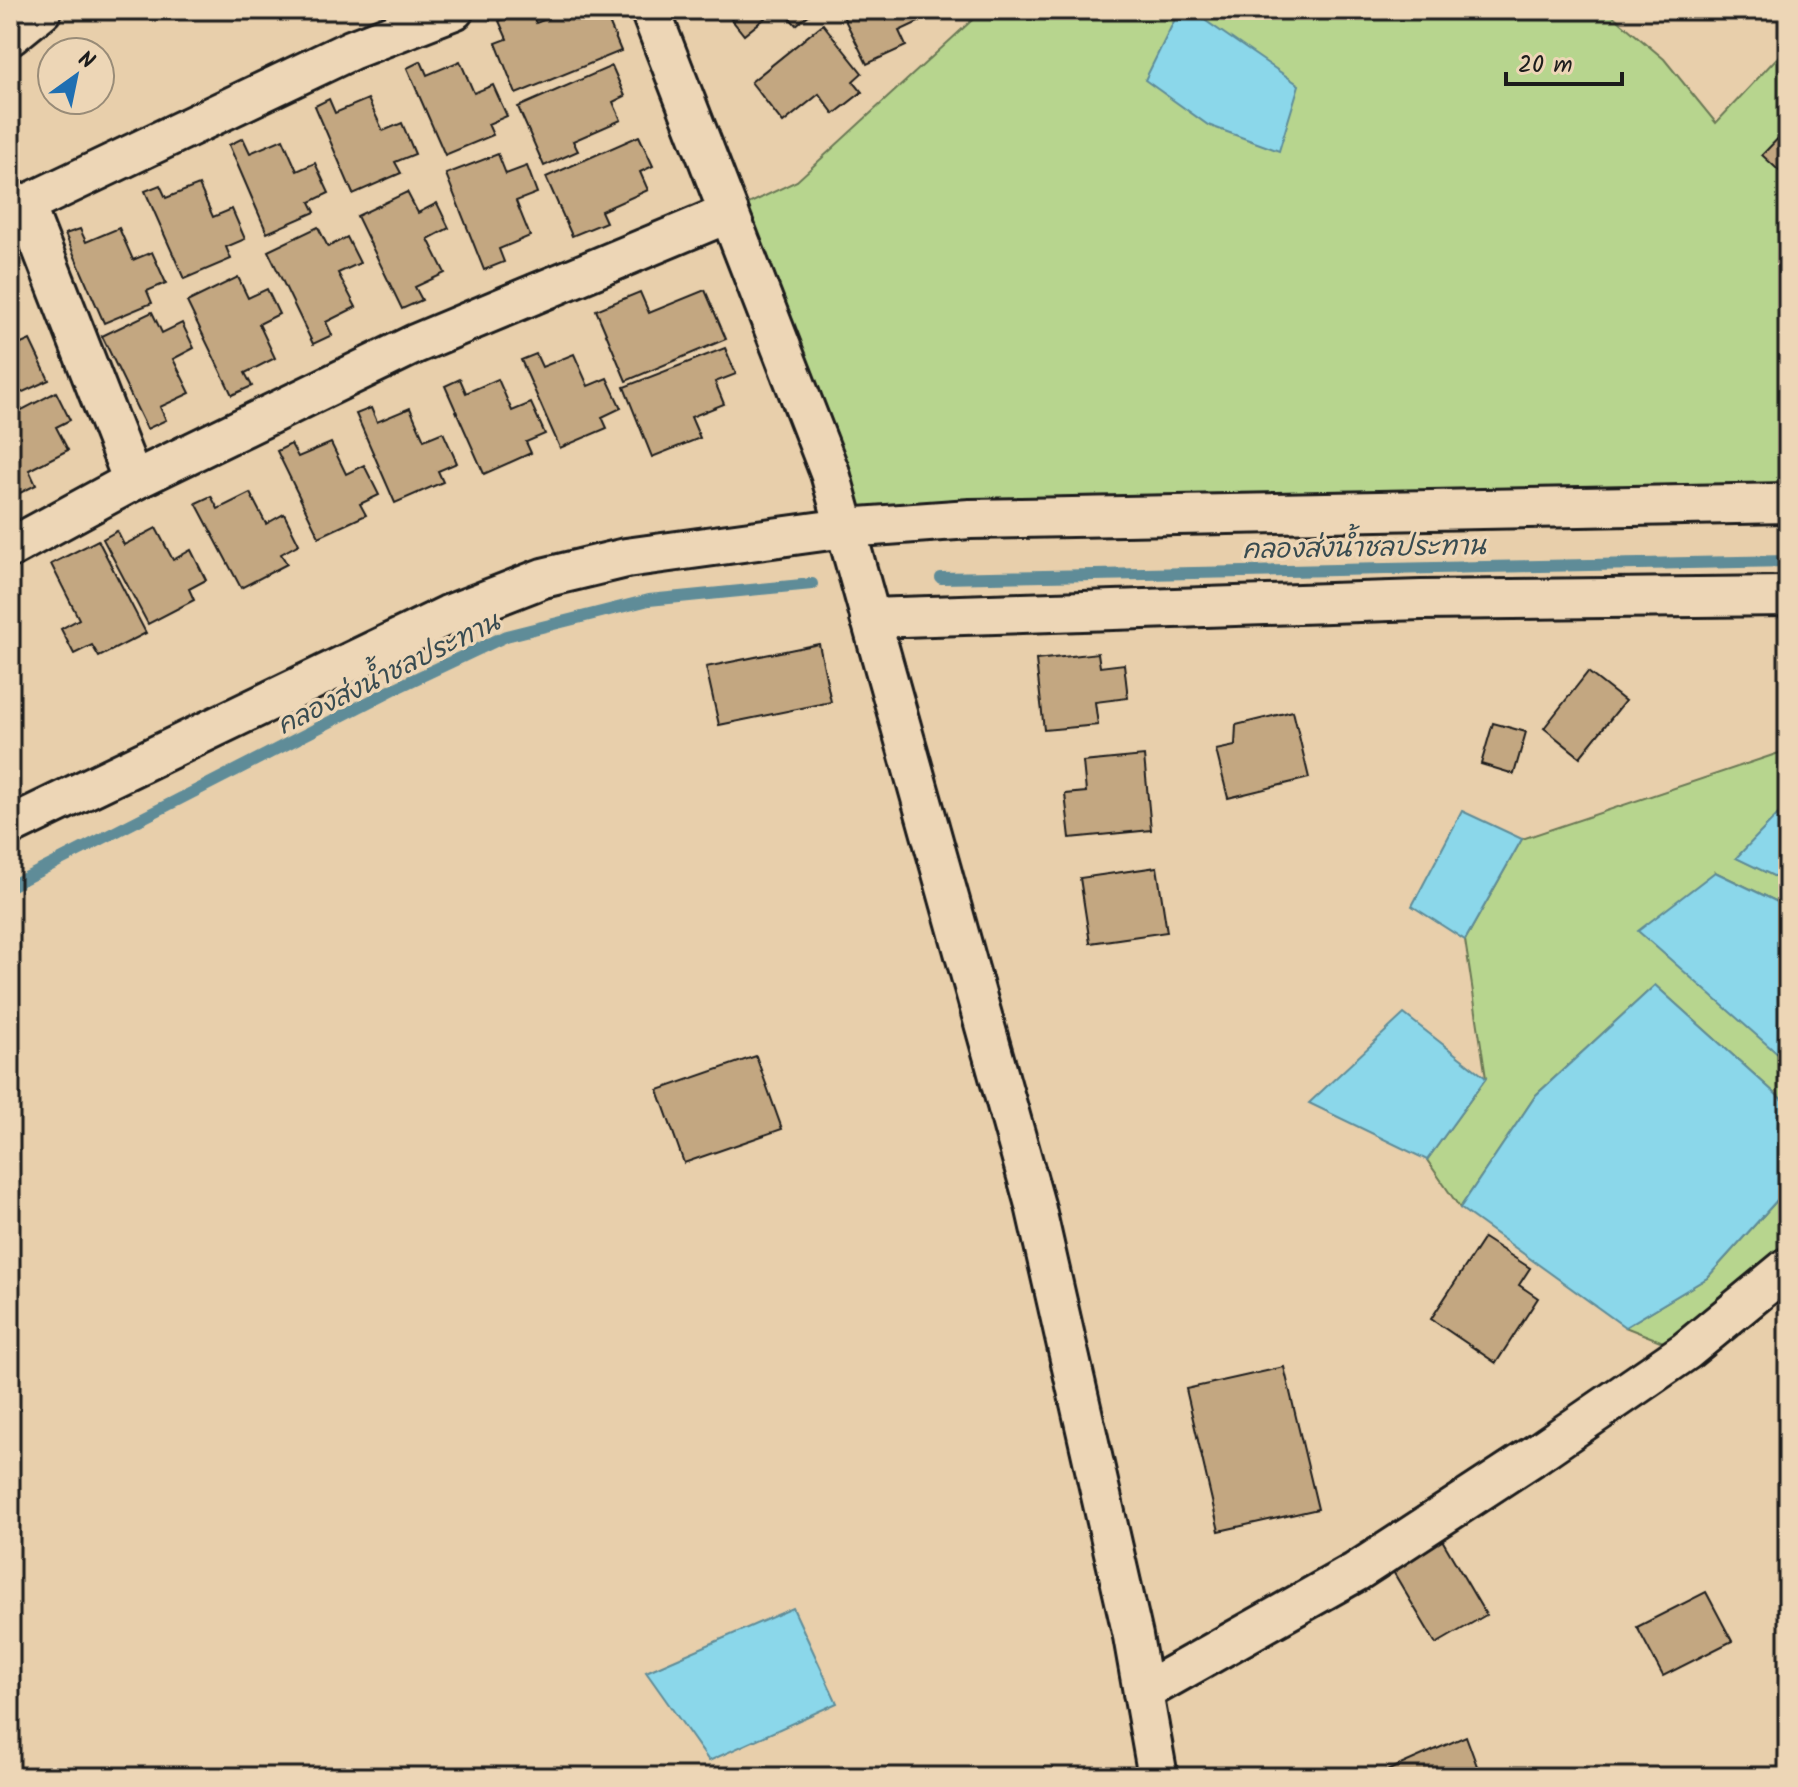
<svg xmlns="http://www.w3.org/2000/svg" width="1798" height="1787" font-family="Kalam,'Playpen Sans Thai',sans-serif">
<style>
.green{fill:#b7d58e;stroke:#6a7855;stroke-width:2}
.water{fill:#8bd7ea;stroke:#5f8c98;stroke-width:2}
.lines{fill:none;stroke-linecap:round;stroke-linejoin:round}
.stream{stroke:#5f8c98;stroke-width:12}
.building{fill:#c3a781;stroke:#1c1c1c;stroke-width:2}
.street-casing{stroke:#1c1c1c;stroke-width:44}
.street{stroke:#edd6b6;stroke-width:38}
.labels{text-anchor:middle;stroke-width:7;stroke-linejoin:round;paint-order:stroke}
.water-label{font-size:26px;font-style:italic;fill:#384b50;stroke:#edd6b6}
</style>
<rect width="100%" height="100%" fill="#e8cfab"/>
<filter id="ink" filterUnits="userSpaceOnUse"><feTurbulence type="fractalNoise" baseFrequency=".0125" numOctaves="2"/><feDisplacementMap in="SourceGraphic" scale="16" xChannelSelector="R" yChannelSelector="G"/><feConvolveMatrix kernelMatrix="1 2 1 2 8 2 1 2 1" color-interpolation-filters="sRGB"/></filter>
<g filter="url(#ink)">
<g class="green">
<path d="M983,10H1606L1664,59L1716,123L1788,46V503L845,528L729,213L797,181Z"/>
<path d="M1788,750V804L1737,858L1788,883V907L1715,872L1766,1042L1788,1063V1105L1655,985L1536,1095L1460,1208L1427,1160L1486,1078L1465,940L1522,839Z"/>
<path d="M1788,1188V1267L1686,1351L1625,1327L1707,1278Z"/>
</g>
<g class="water">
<path d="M1177,15L1200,17L1299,85L1279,151L1208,125L1145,80Z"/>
<path d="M1788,804V883L1736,858Z"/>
<path d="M1462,811L1522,839L1465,940L1412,906Z"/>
<path d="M1715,872L1788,907V1063L1638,931Z"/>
<path d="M1655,985L1788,1105V1188L1707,1278L1625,1327L1460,1208L1536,1095Z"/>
<path d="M1404,1014L1486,1078L1427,1160L1309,1103Z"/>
<path d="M793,1608L837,1703L709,1761L646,1672Z"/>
</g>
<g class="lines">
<g class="stream">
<path d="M941,578L1788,561"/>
<path d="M10,886L396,688L506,636L649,600L812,584"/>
</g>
</g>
<g class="building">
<path d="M526,10H531L536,23L569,10H604L621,51L516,94L496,43L507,39L499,21Z"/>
<path d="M724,10H775L744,35Z"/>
<path d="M783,10H815L796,25Z"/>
<path d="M840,10H923L927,18L899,31L906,46L867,64Z"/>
<path d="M823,24L862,73L853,81L862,92L834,114L819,94L783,123L751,82Z"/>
<path d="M421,61L427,75L460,61L474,93L493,85L507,116L488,124L493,135L445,155L407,68Z"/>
<path d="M612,66L625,96L613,102L621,120L573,141L578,151L544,166L518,107Z"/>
<path d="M329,99L335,113L368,99L383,131L402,123L415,154L395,162L401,173L353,194L315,106Z"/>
<path d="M1788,128V179L1762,155Z"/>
<path d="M639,136L653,166L640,172L648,190L601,211L606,222L572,236L546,177Z"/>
<path d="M243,138L250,153L283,139L297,171L315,163L329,193L310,202L315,212L267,233L229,145Z"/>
<path d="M498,154L506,174L527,166L537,193L516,201L530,236L499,249L504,262L484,270L446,174Z"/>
<path d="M160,185L166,198L199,185L213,217L232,209L245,239L226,247L231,259L184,279L145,191Z"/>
<path d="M407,192L418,213L437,203L449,228L428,239L445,273L415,287L422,300L402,309L357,216Z"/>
<path d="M318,227L328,247L347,237L360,263L338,273L356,307L326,322L332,335L313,344L268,251Z"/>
<path d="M119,228L133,260L152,252L166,283L147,291L152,303L104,323L65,234L80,229L86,242Z"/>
<path d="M238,277L248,298L267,289L279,314L259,324L275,358L245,373L252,386L232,395L187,302Z"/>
<path d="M705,290L726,339L626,381L596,310L640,292L649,313Z"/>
<path d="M152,312L162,333L182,323L194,348L173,359L190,393L160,407L166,420L147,429L102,336Z"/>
<path d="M30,340L49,380L10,398V349Z"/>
<path d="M725,348L736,374L715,382L724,404L691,417L700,438L652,457L624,387Z"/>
<path d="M536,354L542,367L574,354L588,386L607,378L621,408L602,417L607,428L560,448L521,360Z"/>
<path d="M460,379L466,393L498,379L512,411L531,403L545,434L526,442L531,453L484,474L445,386Z"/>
<path d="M56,392L70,420L56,427L68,450L29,470L36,485L10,498V416Z"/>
<path d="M371,408L377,422L410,408L424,440L443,432L457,463L438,471L443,482L395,503L356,414Z"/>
<path d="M331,443L346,474L364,465L379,495L360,504L366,515L319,537L277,451L291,444L298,457Z"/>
<path d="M250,493L266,524L284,514L299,544L281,554L287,564L241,588L196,503L211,496L218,509Z"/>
<path d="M156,528L173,560L191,550L206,580L189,589L194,600L148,624L103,539L117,531L124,545Z"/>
<path d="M98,540L146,633L99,657L92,645L74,654L61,629L79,619L51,564Z"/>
<path d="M819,644L831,702L719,725L706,667Z"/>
<path d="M1098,653L1100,667L1124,664L1128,698L1095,702L1098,725L1044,730L1036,660Z"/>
<path d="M1588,672L1625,701L1580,757L1544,728Z"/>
<path d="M1293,711L1309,778L1228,798L1216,750L1235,746L1236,725Z"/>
<path d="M1493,723L1526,732L1514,774L1481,764Z"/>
<path d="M1144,756L1151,830L1070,838L1065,794L1086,792L1083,762Z"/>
<path d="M1157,867L1167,932L1090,943L1080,878Z"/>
<path d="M756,1056L782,1129L684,1163L658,1090Z"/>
<path d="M1484,1238L1530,1268L1519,1285L1538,1298L1496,1363L1431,1319Z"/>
<path d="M1284,1367L1318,1509L1219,1531L1186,1389Z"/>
<path d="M1438,1533L1486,1615L1436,1644L1388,1563Z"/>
<path d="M1706,1592L1732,1641L1663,1676L1637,1627Z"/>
<path d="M1466,1736L1481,1777H1373Z"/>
</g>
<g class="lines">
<defs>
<g id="street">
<path d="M650,10L830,473L1035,1205L1133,1636L1158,1777"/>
<path d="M10,36L42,10"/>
<path d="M133,481L25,205L351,50L454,10"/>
<path d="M10,548L133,481L415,344L729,213"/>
<path d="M870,618L1421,600L1788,596"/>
<path d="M10,826L448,615L543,578L626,558L845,528L970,519L1788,503"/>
<path d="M1143,1692L1356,1572L1532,1457L1686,1351L1788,1267"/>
</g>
</defs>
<use href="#street" class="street-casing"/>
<use href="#street" class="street"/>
</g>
</g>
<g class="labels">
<g class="water-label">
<text transform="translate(1364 547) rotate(-1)" y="9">คลองส่งน้ำชลประทาน</text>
<text transform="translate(388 673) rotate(-26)" y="9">คลองส่งน้ำชลประทาน</text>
</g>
</g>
<rect width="1798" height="1787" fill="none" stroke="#edd6b6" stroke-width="40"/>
<rect x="20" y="20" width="1758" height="1747" fill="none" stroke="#1c1c1c" stroke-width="3" filter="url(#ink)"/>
<g transform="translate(76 76) rotate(33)"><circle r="38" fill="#edd6b6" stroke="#998c78" stroke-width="2"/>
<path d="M0-6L14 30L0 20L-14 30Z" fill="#1f6fb2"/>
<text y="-12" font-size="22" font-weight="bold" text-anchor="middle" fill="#1c1c1c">N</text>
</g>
<path d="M1506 72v12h116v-12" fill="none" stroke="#1c1c1c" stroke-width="4"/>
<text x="1518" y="72" font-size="24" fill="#1c1c1c" stroke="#edd6b6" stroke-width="6" paint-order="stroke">20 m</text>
</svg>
